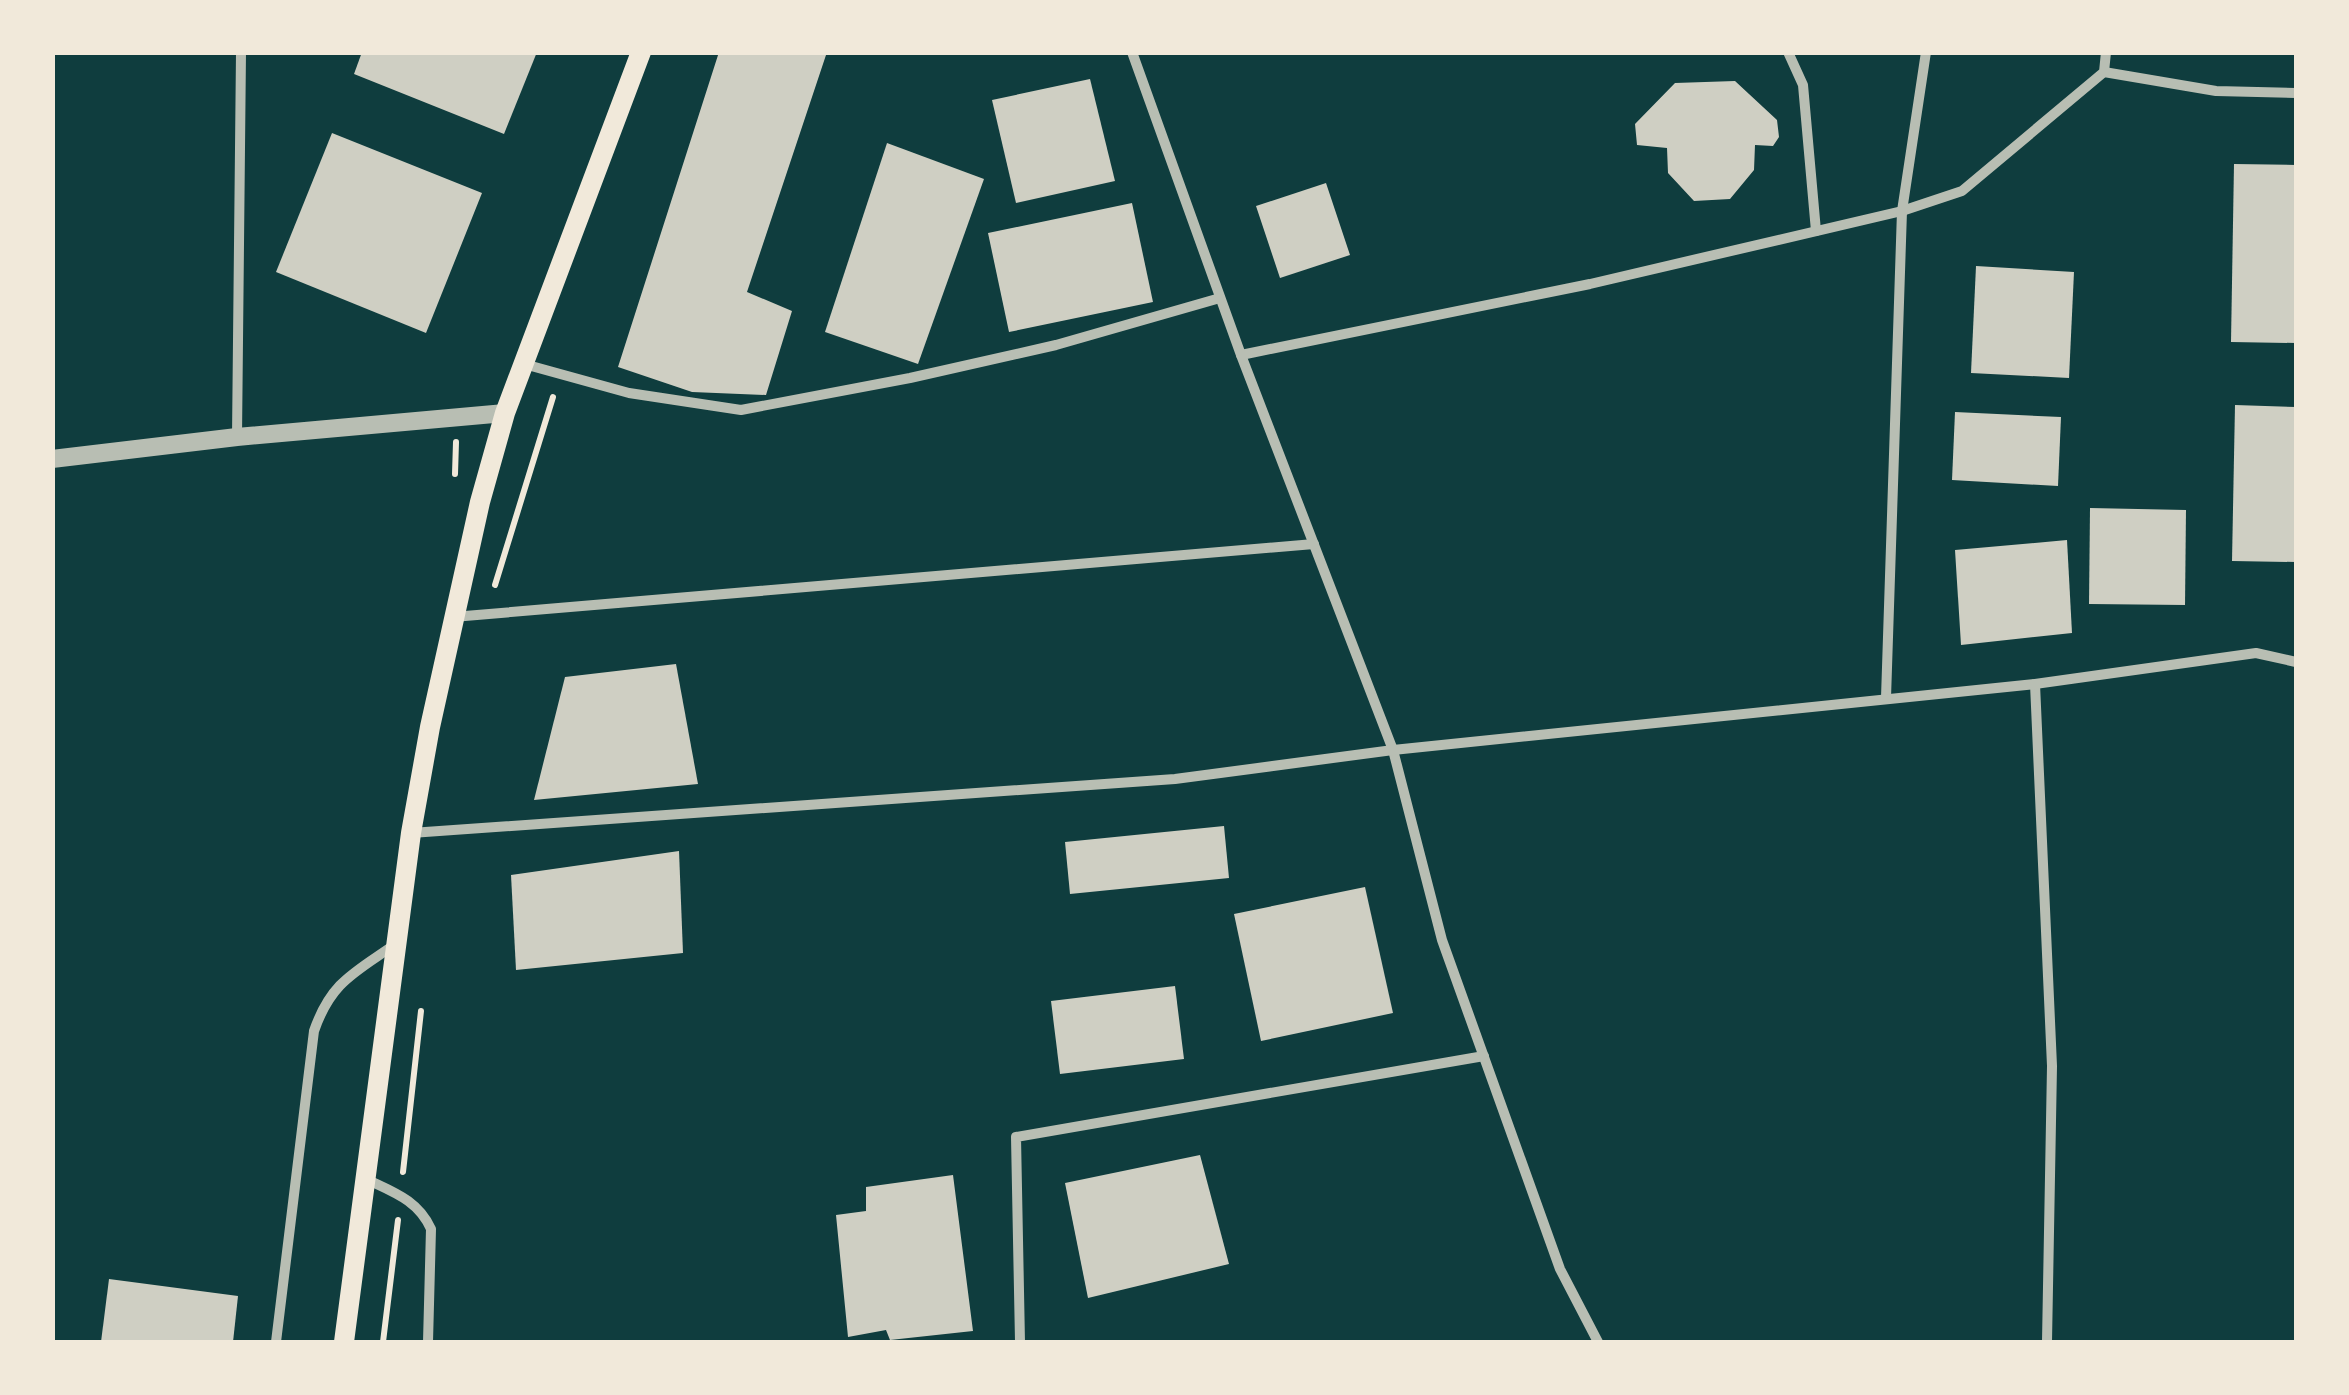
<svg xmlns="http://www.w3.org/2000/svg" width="2349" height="1395" font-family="Jost,sans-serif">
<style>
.building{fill:#cfcfc3}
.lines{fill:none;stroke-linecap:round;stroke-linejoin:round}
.path{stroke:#f1e9da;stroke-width:6}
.minor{stroke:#b8beb3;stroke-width:10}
.tertiary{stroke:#b8beb3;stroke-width:18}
.secondary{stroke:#f1e9da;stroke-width:20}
</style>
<rect width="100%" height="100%" fill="#0f3d3e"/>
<g class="building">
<path d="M362,52H537L504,134L354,74Z"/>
<path d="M719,52H827L747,292L792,311L766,395L692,392L618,367Z"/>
<path d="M1090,79L1115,181L1016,203L992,100Z"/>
<path d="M1735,81L1777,120L1779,137L1773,146L1755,145L1754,170L1730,199L1694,201L1668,173L1667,148L1637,145L1635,124L1675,83Z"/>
<path d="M332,133L482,193L426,333L276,272Z"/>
<path d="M887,143L984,179L918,364L825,332Z"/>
<path d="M2234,164L2296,165V343L2231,342Z"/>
<path d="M1326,183L1350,255L1280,278L1256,206Z"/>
<path d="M1132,203L1153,302L1009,332L988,233Z"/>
<path d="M1976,266L2074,272L2069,378L1971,373Z"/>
<path d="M2235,405L2296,407V562L2232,561Z"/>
<path d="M1955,412L2061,417L2058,486L1952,480Z"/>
<path d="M2090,508L2186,510L2185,605L2089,604Z"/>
<path d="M2067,540L2072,633L1961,645L1955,550Z"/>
<path d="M676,664L698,784L534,800L565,677Z"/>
<path d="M1224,826L1229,878L1070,894L1065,842Z"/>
<path d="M679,851L683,953L516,970L511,875Z"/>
<path d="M1365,887L1393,1013L1261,1041L1234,914Z"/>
<path d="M1175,986L1184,1059L1060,1074L1051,1001Z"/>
<path d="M1200,1155L1229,1264L1088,1298L1065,1183Z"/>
<path d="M953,1175L973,1331L890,1340L886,1330L848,1337L836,1215L866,1211V1187Z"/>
<path d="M109,1279L238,1296L233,1342H101Z"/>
</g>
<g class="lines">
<g class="path">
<path d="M455,474L456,442"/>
<path d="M495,585L553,397"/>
<path d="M403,1172L421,1011"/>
<path d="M383,1342L398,1220"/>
</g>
<g class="minor">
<path d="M1132,52L1241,355L1393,750L1442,940L1560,1269L1598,1342"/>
<path d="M1788,52L1803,85L1816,231"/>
<path d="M2104,72L2216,91L2296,93"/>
<path d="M1241,355L1590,284L1902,211L1962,191L2104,72L2106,52"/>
<path d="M524,364L629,393L741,410L910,378L1056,345L1220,298"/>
<path d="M237,437L241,52"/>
<path d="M453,617L1314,544"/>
<path d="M2035,684L2052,1066L2047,1342"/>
<path d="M1886,698L1902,211L1926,52"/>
<path d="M411,833L1175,779L1393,750L2035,684L2256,653L2296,662"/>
<path d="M366,1179C393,1192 418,1200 431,1229L428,1342"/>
<path d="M276,1342L314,1031C331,982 354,973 394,945"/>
<path d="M1020,1342L1016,1137L1484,1056"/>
</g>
<path class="tertiary" d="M52,459L237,437L505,413"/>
<path class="secondary" d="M344,1342L411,833L430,727L480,502L505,413L641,52"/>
</g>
<rect width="2349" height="1395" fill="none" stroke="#f1e9da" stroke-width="110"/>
</svg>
